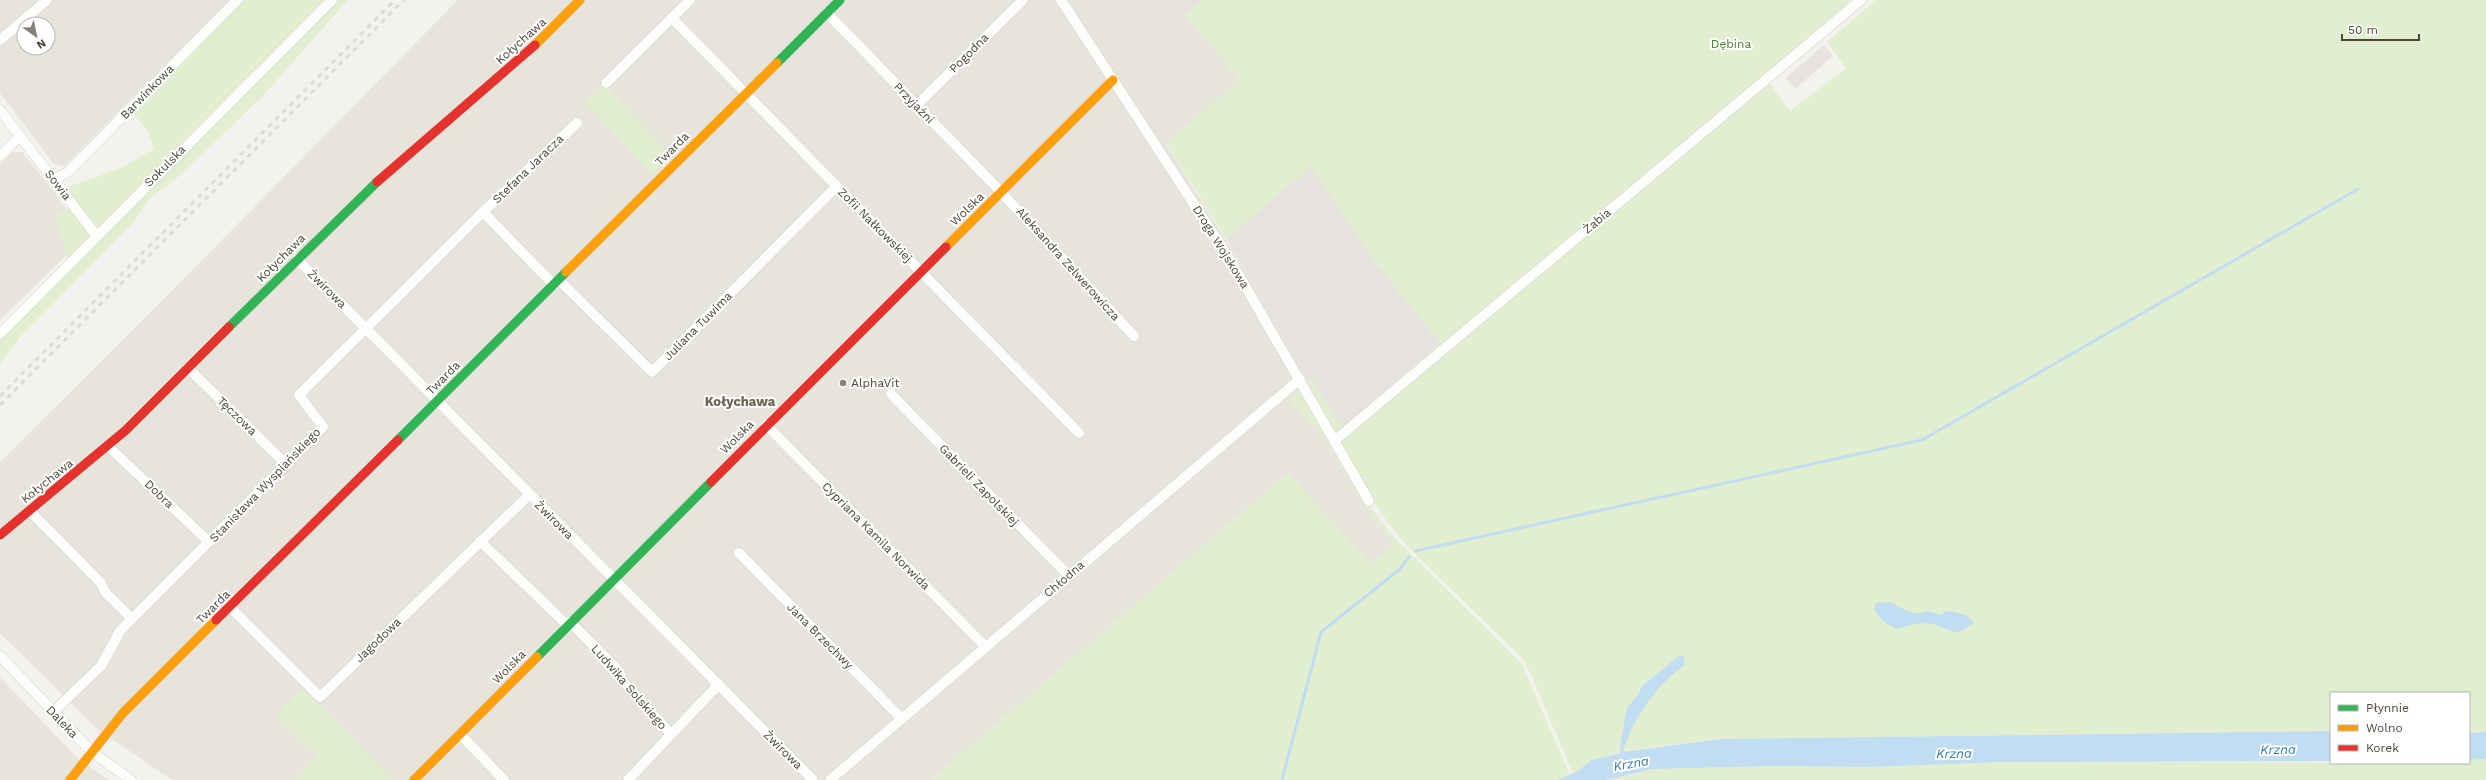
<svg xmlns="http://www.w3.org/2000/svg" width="2486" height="780" font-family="'Work Sans',sans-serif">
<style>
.residential{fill:#e7e4dc;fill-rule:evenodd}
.industrial{fill:#e6e2de}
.green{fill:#e1eecf}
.parking{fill:#e6e3df}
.water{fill:#c0ddf1}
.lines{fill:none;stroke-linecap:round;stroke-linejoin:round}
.stream{stroke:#c0ddf1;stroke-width:3}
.street-casing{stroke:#d2d0cb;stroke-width:11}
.fast-casing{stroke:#d3cfc5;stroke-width:10}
.slow-casing{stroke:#d3cfc5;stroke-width:10}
.jam-casing{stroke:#d3cfc5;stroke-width:10}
.street{stroke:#fdfdfc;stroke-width:10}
.fast{stroke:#30b455;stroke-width:9}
.slow{stroke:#ff9f0a;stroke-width:9}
.jam{stroke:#e5322d;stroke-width:9}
.rail{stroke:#dbdbda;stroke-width:3;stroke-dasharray:5 5;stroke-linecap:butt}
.poi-dot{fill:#868178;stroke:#fff;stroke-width:1.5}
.labels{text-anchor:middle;stroke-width:4;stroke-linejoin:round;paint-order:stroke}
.street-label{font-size:12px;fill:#4b4439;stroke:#fff}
.park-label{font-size:12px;fill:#4a7f2a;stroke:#fff}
.poi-label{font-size:12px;fill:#4b4439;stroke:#fff;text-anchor:start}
.neighbourhood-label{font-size:13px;font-weight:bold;fill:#6e6250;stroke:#fff}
.water-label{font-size:13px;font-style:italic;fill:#2e7ab2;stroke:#fff}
</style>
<rect width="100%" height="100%" fill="#f4f2ee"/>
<g class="residential">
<path d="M0,0H230L64,166L54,164L0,93ZM24,24H48V48H24Z"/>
<path d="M458,0H1172L1240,80L1166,144L1312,379L1289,398L1323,436L1357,495L1395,545L1370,565L1288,473L931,780H172L96,728L0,633V462L146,317Z"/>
<path d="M13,152H22L55,193L85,237L0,320V165Z"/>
<path d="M0,677L77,758L109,780H0Z"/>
</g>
<g class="industrial">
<path d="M1172,0H1203L1185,15Z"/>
<path d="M1311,166L1377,265L1440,343L1341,429L1226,239Z"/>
</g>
<g class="green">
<path d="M244,0H348L263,96L179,176L150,198L134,222L22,335L0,364V337L68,259L54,215L77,204L65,188L121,168L154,149L148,132L133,113Z"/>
<path d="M1203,0H1851L1764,75L1790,111L1846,68L1827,42L1876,0H2486V732L2469,733V693H2331V731L1720,739L1632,750L1592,760L1573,774L1530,672L1522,658L1405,544C1364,495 1337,439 1307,383L1312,379L1342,428L1440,343L1377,265L1311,167L1226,239L1166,143L1240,80L1185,15Z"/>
<path d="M604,84L671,156L653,175L585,102Z"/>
<path d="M1299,390L1368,503L1392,535L1522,664L1570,775L1558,780H931L1288,473L1370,564L1395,545L1357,495L1323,436L1289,398Z"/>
<path d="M303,688L313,698L393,780H294L318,756L276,715Z"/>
<path d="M2486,759V780H1606L1652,769L1774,766L1869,767L2004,762L2469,763V760Z"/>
</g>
<path class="parking" d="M1824,45L1833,56L1795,89L1786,78Z"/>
<g class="water">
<path d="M1890,602C1898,606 1905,611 1914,613C1925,615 1923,608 1939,615C1942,614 1946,611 1948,611C1956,612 1972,615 1973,624L1957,633L1933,624L1920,623L1896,629L1883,621L1874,609L1876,603Z"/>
<path d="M1679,656H1684V665C1656,686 1632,719 1623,752L1720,739L2331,731V761L2004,762L1869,767L1774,766L1652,769L1606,780H1558L1576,772L1592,760L1621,753L1620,746L1627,708L1638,695L1642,686Z"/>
<path d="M2486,732V759L2469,760V733Z"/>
</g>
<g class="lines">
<g class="stream">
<path d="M1415,551L1922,440L2358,189"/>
<path d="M1282,780L1321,632L1399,570L1409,557"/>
</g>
<defs>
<g id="street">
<path d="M1061,0L1229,258L1369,501"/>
<path d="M827,13L1001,192L1134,336"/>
<path d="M672,18L1079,433"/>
<path d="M0,40L47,0"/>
<path d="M606,83L690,0"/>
<path d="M916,106L1023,0"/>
<path d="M0,110L96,235"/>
<path d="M0,156L20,136"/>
<path d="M54,180L69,171L237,0"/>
<path d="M297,259L813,780"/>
<path d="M559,280L652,372L836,187"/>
<path d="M554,285L483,212L577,123"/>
<path d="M0,334L332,0"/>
<path d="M188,368L286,464"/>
<path d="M891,394L1068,575"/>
<path d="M766,425L986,647"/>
<path d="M1334,441L1861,0"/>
<path d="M108,446L209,542"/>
<path d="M30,511L101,583L105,592L132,619"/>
<path d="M480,541L567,625"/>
<path d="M739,553L902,719"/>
<path d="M230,607L320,697L529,495"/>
<path d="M570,622L618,670L623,681L671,734"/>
<path d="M0,656L92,752L131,780"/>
<path d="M53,712L101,666L120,631L323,427L299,395L483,212"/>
<path d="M460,734L504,780"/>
<path d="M628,780L719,684"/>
<path d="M830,780L1300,379"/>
</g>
<g id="fast">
<path d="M777,63L840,0"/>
<path d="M229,327L377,182"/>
<path d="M398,440L566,272"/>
<path d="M537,657L711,482"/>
</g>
<g id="slow">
<path d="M535,45L580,0"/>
<path d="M946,247L1113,80"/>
<path d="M566,272L777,63"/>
<path d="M70,780L123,713L216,620"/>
<path d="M414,780L537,657"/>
</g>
<g id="jam">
<path d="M377,182L535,45"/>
<path d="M711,482L946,247"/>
<path d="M0,535L126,430L229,327"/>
<path d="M216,620L398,440"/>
</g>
</defs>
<use href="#street" class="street-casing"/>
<use href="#fast" class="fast-casing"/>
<use href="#slow" class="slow-casing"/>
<use href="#jam" class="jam-casing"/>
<use href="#street" class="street"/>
<use href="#fast" class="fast"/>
<use href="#slow" class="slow"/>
<use href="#jam" class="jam"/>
<g class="rail">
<path d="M0,396L395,0"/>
<path d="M0,405L404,0"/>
</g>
</g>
<circle class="poi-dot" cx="843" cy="383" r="4"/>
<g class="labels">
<g class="street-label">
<text transform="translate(521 41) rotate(-42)" y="4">Kołychawa</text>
<text transform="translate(969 53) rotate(-45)" y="4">Pogodna</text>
<text transform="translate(147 92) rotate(-46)" y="4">Barwinkowa</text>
<text transform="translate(914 103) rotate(46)" y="4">Przyjaźni</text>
<text transform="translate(672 149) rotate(-45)" y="4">Twarda</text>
<text transform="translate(165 166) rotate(-45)" y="4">Sokulska</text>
<text transform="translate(528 169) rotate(-44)" y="4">Stefana Jaracza</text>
<text transform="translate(58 185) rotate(52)" y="4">Sowia</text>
<text transform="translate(967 209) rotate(-44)" y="4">Wolska</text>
<text transform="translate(1597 221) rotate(-40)" y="4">Żabia</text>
<text transform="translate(875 225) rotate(45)" y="4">Zofii Nałkowskiej</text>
<text transform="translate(1221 247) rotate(58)" y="4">Droga Wojskowa</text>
<text transform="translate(281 258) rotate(-45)" y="4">Kołychawa</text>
<text transform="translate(1068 264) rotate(48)" y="4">Aleksandra Zelwerowicza</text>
<text transform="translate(327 289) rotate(45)" y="4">Żwirowa</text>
<text transform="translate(698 326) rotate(-45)" y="4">Juliana Tuwima</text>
<text transform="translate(443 378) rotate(-45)" y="4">Twarda</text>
<text transform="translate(237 416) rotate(44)" y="4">Tęczowa</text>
<text transform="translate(737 437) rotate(-45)" y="4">Wolska</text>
<text transform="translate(47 481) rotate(-39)" y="4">Kołychawa</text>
<text transform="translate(265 485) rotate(-46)" y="4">Stanisława Wyspiańskiego</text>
<text transform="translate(979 485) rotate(46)" y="4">Gabrieli Zapolskiej</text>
<text transform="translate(159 494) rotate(44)" y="4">Dobra</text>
<text transform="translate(554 520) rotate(45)" y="4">Żwirowa</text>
<text transform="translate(876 536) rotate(45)" y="4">Cypriana Kamila Norwida</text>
<text transform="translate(1064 579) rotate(-41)" y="4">Chłodna</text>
<text transform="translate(213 607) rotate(-45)" y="4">Twarda</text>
<text transform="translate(820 636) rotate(45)" y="4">Jana Brzechwy</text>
<text transform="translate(378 640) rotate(-44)" y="4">Jagodowa</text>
<text transform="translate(509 667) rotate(-45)" y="4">Wolska</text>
<text transform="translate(629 687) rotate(49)" y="4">Ludwika Solskiego</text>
<text transform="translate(62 722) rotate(46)" y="4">Daleka</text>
<text transform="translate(783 750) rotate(45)" y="4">Żwirowa</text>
</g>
<g class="park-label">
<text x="1731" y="48">Dębina</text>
</g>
<g class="poi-label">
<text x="851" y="387">AlphaVit</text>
</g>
<g class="neighbourhood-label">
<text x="740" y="406">Kołychawa</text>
</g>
<g class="water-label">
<text transform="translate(2278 749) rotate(-1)" y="5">Krzna</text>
<text transform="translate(1954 753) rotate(-1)" y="5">Krzna</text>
<text transform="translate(1631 763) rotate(-10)" y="5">Krzna</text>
</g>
</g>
<rect x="2330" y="692" width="140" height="72" fill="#ffffff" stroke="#b7b4b0"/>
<rect x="2338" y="705" width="20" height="6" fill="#30b455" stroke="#b7b4b0"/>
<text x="2366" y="712" font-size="12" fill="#4b4439">Płynnie</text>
<rect x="2338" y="725" width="20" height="6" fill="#ff9f0a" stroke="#b7b4b0"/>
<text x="2366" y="732" font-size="12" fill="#4b4439">Wolno</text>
<rect x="2338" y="745" width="20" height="6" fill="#e5322d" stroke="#b7b4b0"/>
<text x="2366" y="752" font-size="12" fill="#4b4439">Korek</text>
<g transform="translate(36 36) rotate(147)"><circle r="19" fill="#ffffff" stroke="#b7b4b0"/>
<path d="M0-3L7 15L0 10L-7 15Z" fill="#868178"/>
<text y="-6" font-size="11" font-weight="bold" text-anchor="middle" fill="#4b4439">N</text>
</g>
<path d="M2342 34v6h77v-6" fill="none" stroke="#4b4439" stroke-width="2"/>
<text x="2348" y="34" font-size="12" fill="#4b4439" stroke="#ffffff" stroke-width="3" paint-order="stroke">50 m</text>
</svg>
